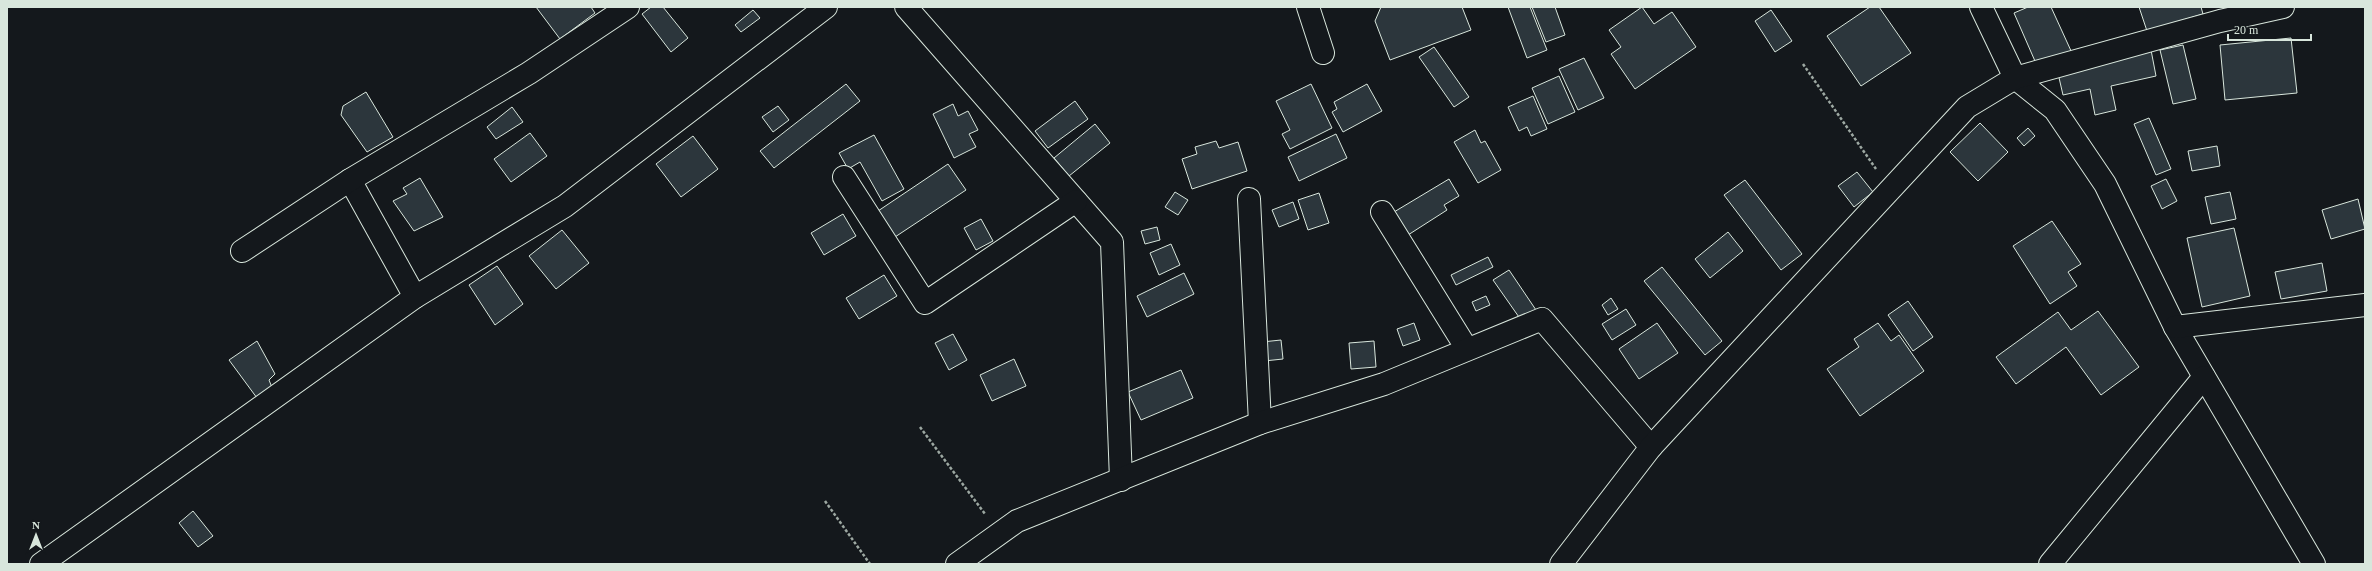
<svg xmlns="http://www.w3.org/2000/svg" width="2372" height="571" font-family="Georgia,serif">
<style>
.building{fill:#2c363c;stroke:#d8e6dc}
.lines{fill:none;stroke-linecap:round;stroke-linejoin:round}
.minor-casing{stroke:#d8e6dc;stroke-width:24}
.path{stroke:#9da8a2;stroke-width:2.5;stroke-dasharray:3 2;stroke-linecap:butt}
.minor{stroke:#14181c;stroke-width:22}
</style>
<rect width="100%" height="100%" fill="#14181c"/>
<g class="building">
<path d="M536,7H591L595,13L560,39Z"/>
<path d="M651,7H663L688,38L671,52L642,14Z"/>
<path d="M1381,7H1462L1471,30L1390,60L1375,21Z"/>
<path d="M1508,7H1530L1547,50L1527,58Z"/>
<path d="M1532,7H1555L1565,35L1546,42Z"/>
<path d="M1642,7L1654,24L1672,12L1696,47L1635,89L1611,54L1621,47L1609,30Z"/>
<path d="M1870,7H1879L1911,53L1861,86L1827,36Z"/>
<path d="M2028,7H2051L2072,53L2038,68L2014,13Z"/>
<path d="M2139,7H2201L2203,14L2147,31Z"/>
<path d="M753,10L760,18L741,32L735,25Z"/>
<path d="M1771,10L1792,41L1775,52L1755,21Z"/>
<path d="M2291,38L2297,93L2225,100L2220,45Z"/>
<path d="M2183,45L2196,99L2173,104L2160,50Z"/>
<path d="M1434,47L1469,97L1454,107L1419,57Z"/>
<path d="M2151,50L2156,76L2111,86L2116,110L2095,115L2090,89L2063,95L2057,69Z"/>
<path d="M1584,58L1604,98L1578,110L1559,69Z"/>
<path d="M1559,76L1575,112L1548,124L1532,88Z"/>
<path d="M846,84L860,101L774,168L760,151Z"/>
<path d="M1311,84L1332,128L1290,149L1282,134L1290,130L1276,101Z"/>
<path d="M1367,84L1382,111L1343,132L1332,112L1337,109L1334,102Z"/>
<path d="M366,92L393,137L367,152L341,115L343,106Z"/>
<path d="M1533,96L1547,129L1531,136L1527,127L1519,131L1508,107Z"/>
<path d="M1075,101L1088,119L1048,148L1035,131Z"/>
<path d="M953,104L958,116L968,111L978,130L969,134L976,147L954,158L933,114Z"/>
<path d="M778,106L789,120L773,132L762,117Z"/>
<path d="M512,107L523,122L496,139L487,127Z"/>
<path d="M2149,118L2171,169L2156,175L2134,124Z"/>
<path d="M1980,123L2008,152L1978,181L1950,152Z"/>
<path d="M1095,124L1110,143L1069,176L1054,158Z"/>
<path d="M2028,128L2035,136L2024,146L2017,138Z"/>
<path d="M1475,130L1481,143L1485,141L1501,170L1478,183L1454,142Z"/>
<path d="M530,133L547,156L511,182L494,159Z"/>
<path d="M1336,134L1347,158L1299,181L1288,157Z"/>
<path d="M874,135L904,189L882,201L860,162L848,169L839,153Z"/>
<path d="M693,136L718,169L681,197L656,164Z"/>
<path d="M1216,141L1219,148L1238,142L1247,171L1192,189L1182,159L1197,154L1195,147Z"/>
<path d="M2217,146L2220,166L2192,171L2188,151Z"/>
<path d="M948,164L966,190L895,237L878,211Z"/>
<path d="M1857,172L1873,192L1854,207L1838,186Z"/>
<path d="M420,178L443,217L414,231L393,201L407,194L403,188Z"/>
<path d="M1449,179L1459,196L1444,205L1447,210L1408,235L1394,212Z"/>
<path d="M2166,179L2177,201L2162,209L2151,186Z"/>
<path d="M1745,180L1802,254L1781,270L1724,195Z"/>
<path d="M1175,192L1188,200L1178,215L1165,207Z"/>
<path d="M2230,192L2236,219L2211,224L2205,197Z"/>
<path d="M1319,193L1329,223L1308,230L1298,200Z"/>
<path d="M2358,199L2365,229L2331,239L2322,210Z"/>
<path d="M1293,202L1299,219L1279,227L1272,210Z"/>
<path d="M843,214L856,236L824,255L811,233Z"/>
<path d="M981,219L993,241L976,250L964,228Z"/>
<path d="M2052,221L2081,264L2068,272L2077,286L2050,304L2013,246Z"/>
<path d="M1157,227L1160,240L1145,244L1141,231Z"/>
<path d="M2234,228L2250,296L2202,307L2187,238Z"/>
<path d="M562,230L589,263L556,289L529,256Z"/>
<path d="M1728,232L1743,251L1710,278L1695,259Z"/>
<path d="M1171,244L1180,265L1159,275L1150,253Z"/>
<path d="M1488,257L1493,267L1456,285L1451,275Z"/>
<path d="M2322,263L2327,291L2281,299L2275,272Z"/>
<path d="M497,266L523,304L495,325L469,285Z"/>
<path d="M1662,267L1722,341L1705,355L1644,281Z"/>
<path d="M1509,270L1536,310L1521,320L1493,280Z"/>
<path d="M1184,273L1194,294L1147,317L1137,296Z"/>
<path d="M884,275L897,296L859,319L846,298Z"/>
<path d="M1486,296L1490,305L1476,311L1472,302Z"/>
<path d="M1611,298L1618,309L1608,315L1602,305Z"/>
<path d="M1908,301L1933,337L1913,351L1888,315Z"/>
<path d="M1626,309L1636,325L1612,340L1602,324Z"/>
<path d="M2098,311L2139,367L2101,395L2066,347L2016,384L1996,357L2058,312L2071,330Z"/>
<path d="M1414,323L1420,340L1403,346L1397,329Z"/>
<path d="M1657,323L1678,353L1639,379L1619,349Z"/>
<path d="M1878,323L1891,341L1899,335L1924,371L1860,416L1827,369L1859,347L1854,339Z"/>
<path d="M953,334L967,360L949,370L935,343Z"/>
<path d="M1281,340L1283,359L1264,361L1262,342Z"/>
<path d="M257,341L275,374L269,380L273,390L257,398L229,360Z"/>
<path d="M1374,341L1376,367L1351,369L1349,343Z"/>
<path d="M1014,359L1026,386L992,401L980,375Z"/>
<path d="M1181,370L1193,398L1141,420L1128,392Z"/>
<path d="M193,511L213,536L198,547L179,523Z"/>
</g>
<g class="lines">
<defs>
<g id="minor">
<path d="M906,7L1112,242L1121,480"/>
<path d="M1308,7L1323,53"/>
<path d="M1981,7L2015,78L2055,110L2105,184L2175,327L2314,564"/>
<path d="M844,177L925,303L1076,201"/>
<path d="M350,180L415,297"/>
<path d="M1249,199L1260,423"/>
<path d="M1382,212L1467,349"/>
<path d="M242,251L350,180L529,73L628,7"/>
<path d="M2175,327L2365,305"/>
<path d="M41,564L415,297L565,206L826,7"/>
<path d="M957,564L1017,521L1260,423L1384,384L1542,319L1651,447"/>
<path d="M1561,564L1651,447L1967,107L2015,78L2220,21L2283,7"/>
<path d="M2050,564L2204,377"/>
</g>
</defs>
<use href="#minor" class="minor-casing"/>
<g class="path">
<path d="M1803,64L1876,169"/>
<path d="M920,427L985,514"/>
<path d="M825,501L870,564"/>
</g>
<use href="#minor" class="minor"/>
</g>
<rect width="2372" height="571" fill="none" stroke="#d8e6dc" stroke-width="16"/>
<g transform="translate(36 535)" stroke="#14181c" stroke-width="3" paint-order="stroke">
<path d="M0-3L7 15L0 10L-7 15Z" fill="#d8e6dc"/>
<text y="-6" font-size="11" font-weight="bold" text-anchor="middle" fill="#d8e6dc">N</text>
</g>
<path d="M2228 34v6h83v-6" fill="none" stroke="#d8e6dc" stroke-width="2"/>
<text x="2234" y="34" font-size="12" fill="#d8e6dc" stroke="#14181c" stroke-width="3" paint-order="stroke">20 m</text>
</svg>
